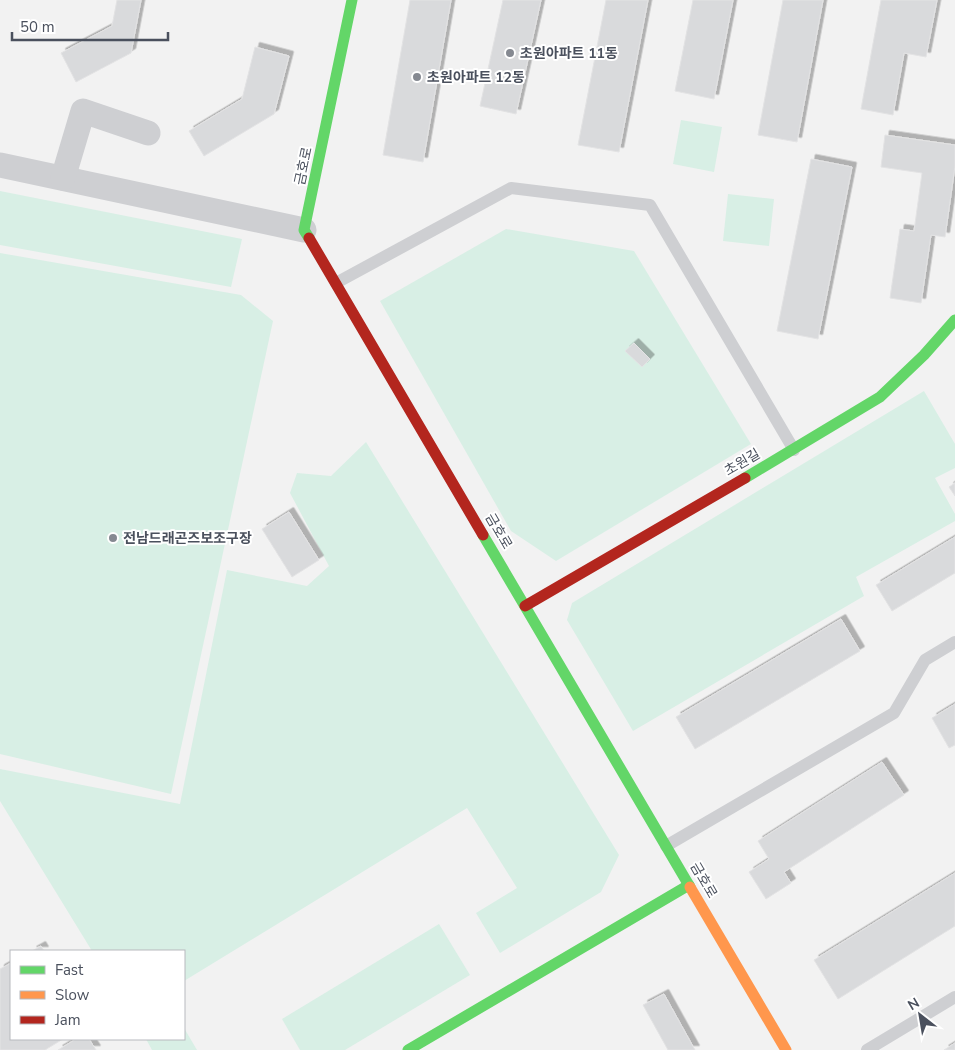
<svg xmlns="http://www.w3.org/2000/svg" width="955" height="1050" font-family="'Nunito Sans','Noto Sans KR',sans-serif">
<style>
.green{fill:#d8efe5}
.building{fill:#d9dadc;stroke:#e3e3e4;filter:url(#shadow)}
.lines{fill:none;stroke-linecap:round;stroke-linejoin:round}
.lane{stroke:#cecfd2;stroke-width:12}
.street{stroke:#cecfd2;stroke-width:25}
.fast{stroke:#63d668;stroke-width:11}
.slow{stroke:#ff974d;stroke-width:11}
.jam{stroke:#b3261e;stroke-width:11}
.poi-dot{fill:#858991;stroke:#fff;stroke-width:2}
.labels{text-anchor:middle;stroke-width:4;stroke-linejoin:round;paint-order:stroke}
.poi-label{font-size:14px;font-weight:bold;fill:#4a505d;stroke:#fff;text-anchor:start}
.street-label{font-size:14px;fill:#4a505d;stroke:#fff}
</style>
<defs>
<filter id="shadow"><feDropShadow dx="4.5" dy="-4.5" stdDeviation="0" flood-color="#0004"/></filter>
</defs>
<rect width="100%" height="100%" fill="#f2f2f2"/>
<g class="green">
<path d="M681,120L722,127L714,172L673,164Z"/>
<path d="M0,191L242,239L231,287L0,245Z"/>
<path d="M728,194L774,199L769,246L723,241Z"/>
<path d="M506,229L634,251L751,444L556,561L511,531L380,301Z"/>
<path d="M0,253L241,295L273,321L171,794L0,754Z"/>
<path d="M924,391L955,444V468L935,478L955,514V521L856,577L864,596L633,731L567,620L572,603Z"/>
<path d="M366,442L619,855L601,892L500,953L476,913L517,888L467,808L184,981V951H92L0,801V769L180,804L227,570L307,586L329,566L290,493L297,473L331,476Z"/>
<path d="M439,924L470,975L345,1050H300L282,1019Z"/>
<path d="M184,1028L197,1050H152L146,1039H184Z"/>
</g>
<g class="building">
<path d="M117,0H141L131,53L76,82L61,53L112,26Z"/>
<path d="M410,0H451L423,162L383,155Z"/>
<path d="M503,0H541L516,114L480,106Z"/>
<path d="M606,0H648L619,152L578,145Z"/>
<path d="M693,0H733L714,99L675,91Z"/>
<path d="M783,0H823L797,142L758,135Z"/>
<path d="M881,0H937L926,57L904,53L893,115L861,109Z"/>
<path d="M255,47L289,56L274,114L204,156L189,131L242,99Z"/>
<path d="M885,135L955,145V166L945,237L931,235L921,303L890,298L900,229L914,231L922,173L881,167Z"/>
<path d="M811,159L852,167L818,339L777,331Z"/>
<path d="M634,343L650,359L642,367L625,351Z"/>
<path d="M955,483V496L949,487Z"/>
<path d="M289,512L319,560L292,577L262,529Z"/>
<path d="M955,537V573L892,611L876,585Z"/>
<path d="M841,619L860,651L695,749L676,717Z"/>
<path d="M955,704V745L949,748L932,718Z"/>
<path d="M882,762L904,795L784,872L791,883L766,899L749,872L769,859L758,841Z"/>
<path d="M955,873V926L838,999L814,960Z"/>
<path d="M41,946L44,951H32Z"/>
<path d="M11,963V1039H63L45,1050H0V969Z"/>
<path d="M664,994L695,1050H668L643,1005Z"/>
<path d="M76,1039H89L96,1050H58Z"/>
<path d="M955,1043V1050H944Z"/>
</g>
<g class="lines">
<g class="lane">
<path d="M336,283L511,188L650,205L794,450"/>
<path d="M666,846L894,713L925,660L955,642"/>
<path d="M867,1050L955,997"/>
</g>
<g class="street">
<path d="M0,165L304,230"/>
<path d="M63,178L83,111L148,133"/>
</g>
<g class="fast">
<path d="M309,238L304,230L352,0"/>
<path d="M745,478L880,397L924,355L955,320"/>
<path d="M483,535L690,887"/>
<path d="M408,1050L689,885"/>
</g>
<path class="slow" d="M690,887L786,1050"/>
<g class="jam">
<path d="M309,238L483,535"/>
<path d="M525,606L745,478"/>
</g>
</g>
<g class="poi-dot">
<circle cx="510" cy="53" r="5"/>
<circle cx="417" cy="77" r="5"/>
<circle cx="113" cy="538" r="5"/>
</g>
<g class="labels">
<g class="poi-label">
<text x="520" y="58">초원아파트 11동</text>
<text x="427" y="82">초원아파트 12동</text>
<text x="123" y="543">전남드래곤즈보조구장</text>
</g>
<g class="street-label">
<text transform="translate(303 166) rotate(-78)" y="5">금호로</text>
<text transform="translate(742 462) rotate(-30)" y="5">초원길</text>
<text transform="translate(499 531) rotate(60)" y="5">금호로</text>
<text transform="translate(704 880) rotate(60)" y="5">금호로</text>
</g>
</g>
<rect x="10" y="950" width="175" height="90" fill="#ffffff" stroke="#b7b9be"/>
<rect x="20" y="966" width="25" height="8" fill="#63d668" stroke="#b7b9be"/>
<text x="55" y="975" font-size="15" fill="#4a505d">Fast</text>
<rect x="20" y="991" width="25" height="8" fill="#ff974d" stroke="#b7b9be"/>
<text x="55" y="1000" font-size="15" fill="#4a505d">Slow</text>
<rect x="20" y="1016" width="25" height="8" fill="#b3261e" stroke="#b7b9be"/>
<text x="55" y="1025" font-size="15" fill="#4a505d">Jam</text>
<g transform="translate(920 1015) rotate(329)" stroke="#ffffff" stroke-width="4" paint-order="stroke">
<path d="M0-4L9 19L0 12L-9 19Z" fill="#4a505d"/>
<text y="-8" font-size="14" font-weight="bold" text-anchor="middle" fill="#4a505d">N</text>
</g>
<path d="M12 32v8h156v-8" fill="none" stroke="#4a505d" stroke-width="2.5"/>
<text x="20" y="32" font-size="15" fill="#4a505d" stroke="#ffffff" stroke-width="4" paint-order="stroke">50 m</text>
</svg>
